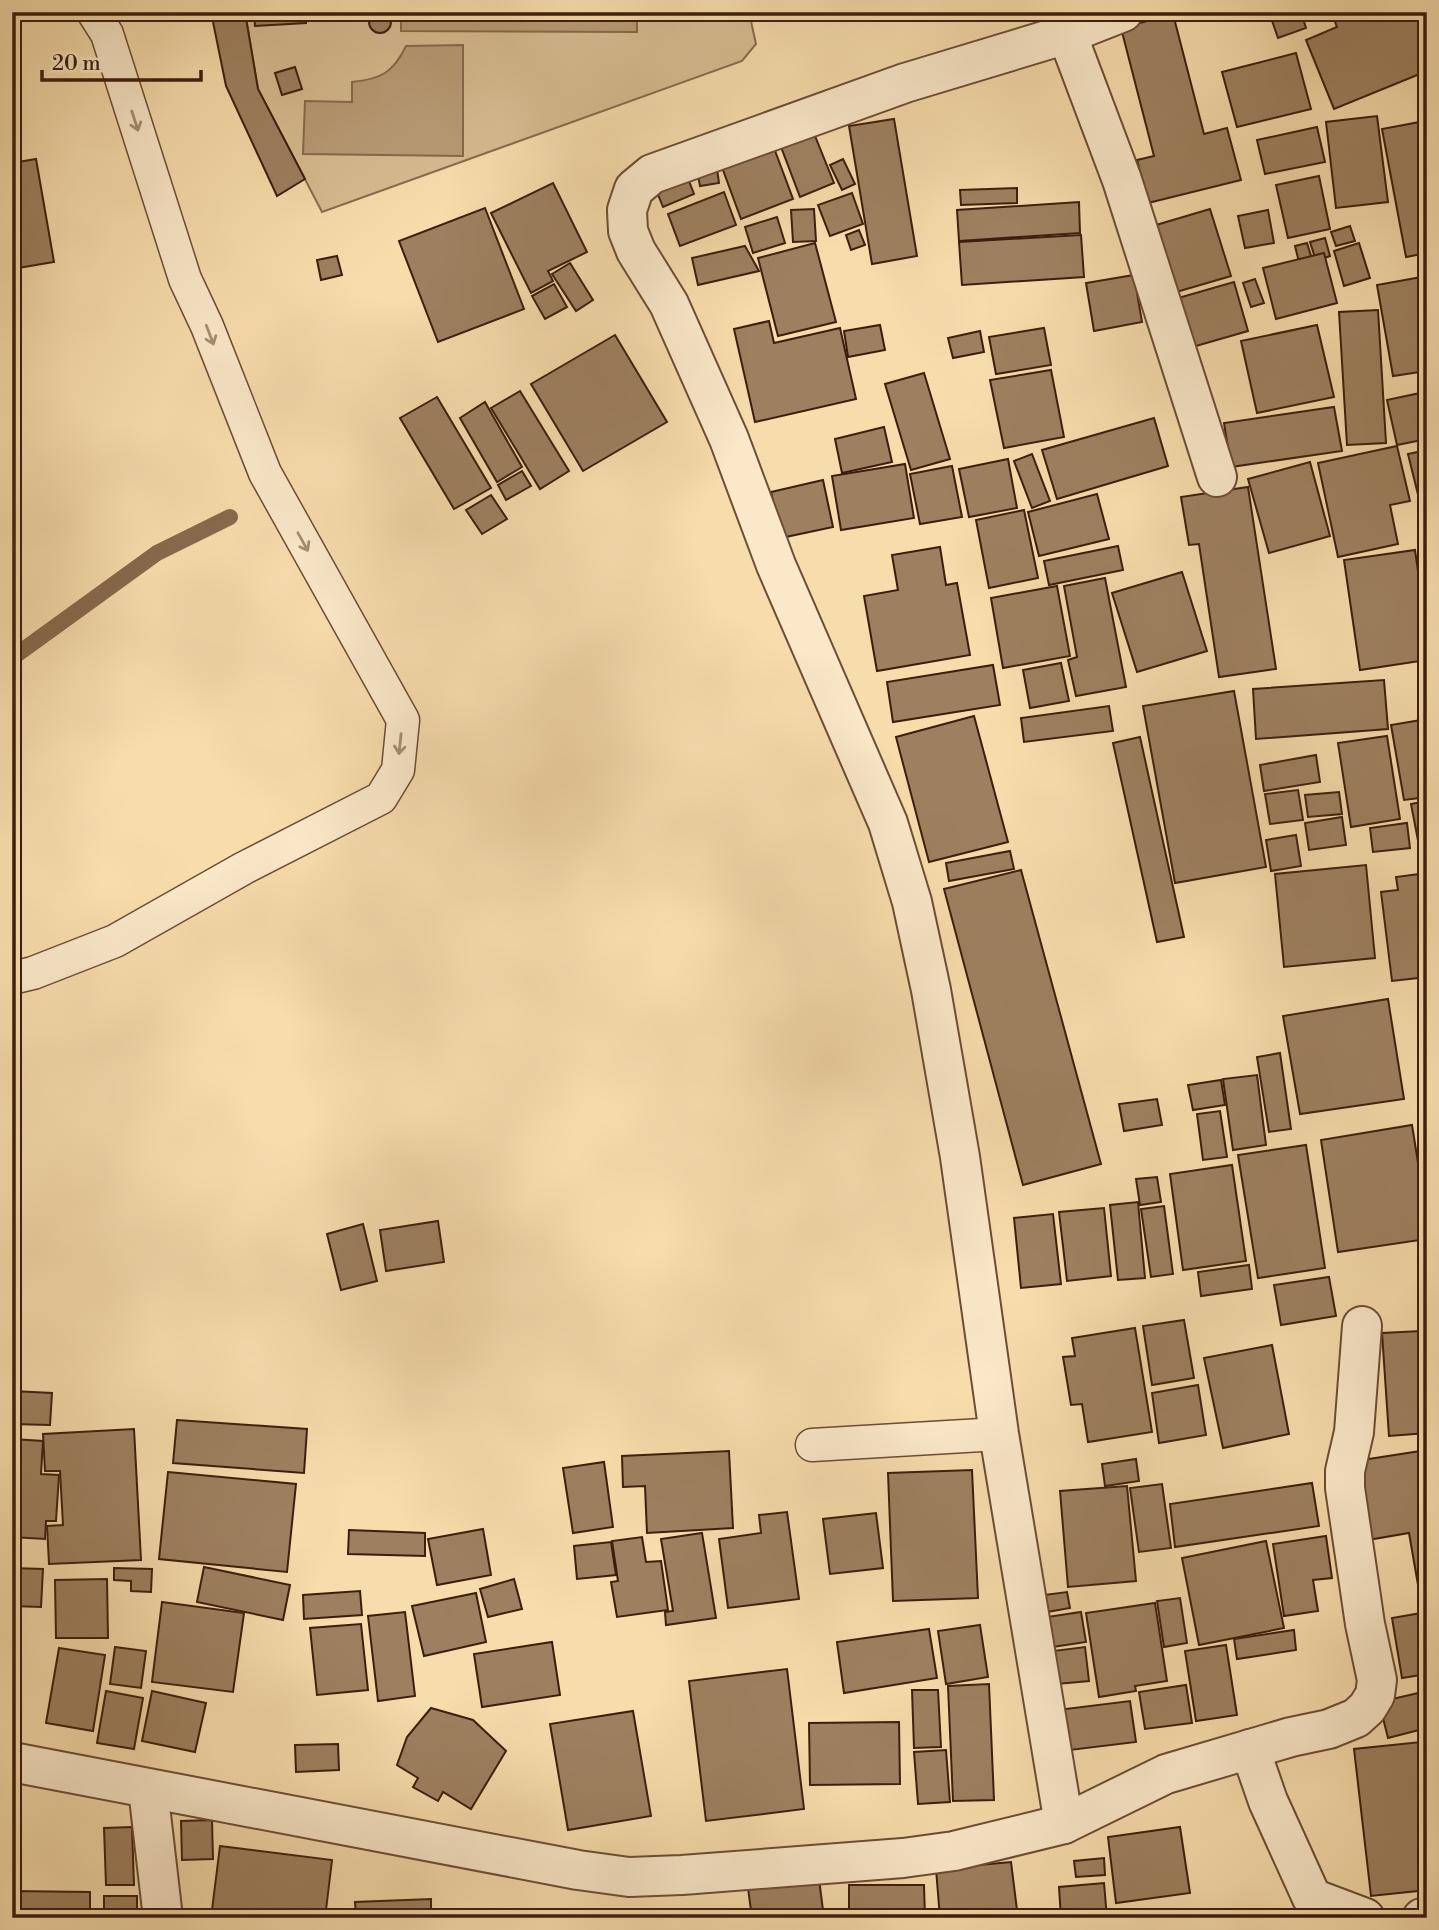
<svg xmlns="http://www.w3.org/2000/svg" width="1439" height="1930" font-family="'Libre Bodoni',serif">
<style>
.green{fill:#d7bc91;stroke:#8a6c4f;stroke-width:2}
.water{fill:#b89b76;stroke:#87694c;stroke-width:2}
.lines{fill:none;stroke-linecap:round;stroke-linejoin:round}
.stream{stroke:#87694c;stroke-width:16}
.building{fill:#9e8060;stroke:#3d1d0d;stroke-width:2}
.lane-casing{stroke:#6c4d35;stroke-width:35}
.street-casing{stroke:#6c4d35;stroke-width:42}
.lane{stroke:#fae8c9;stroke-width:32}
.street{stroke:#fae8c9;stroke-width:38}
.oneway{stroke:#a58d74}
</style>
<rect width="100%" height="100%" fill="#f7dcac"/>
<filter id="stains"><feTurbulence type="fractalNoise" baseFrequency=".00286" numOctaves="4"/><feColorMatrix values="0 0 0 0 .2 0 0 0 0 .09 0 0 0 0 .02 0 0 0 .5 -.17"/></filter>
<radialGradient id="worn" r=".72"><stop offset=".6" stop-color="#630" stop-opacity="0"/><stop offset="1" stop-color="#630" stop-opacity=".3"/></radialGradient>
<path class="green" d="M245,12H749L756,44L742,61L322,212L258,89Z"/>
<g class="water">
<path d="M401,12H637V32L401,31Z"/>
<path d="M463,45V156L303,154L305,101L352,102V82C381,79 393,73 406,46Z"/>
</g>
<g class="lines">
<path class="stream" d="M12,658L157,553L230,517"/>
</g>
<g class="building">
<circle cx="380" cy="22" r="11"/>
<path d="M211,12H245L258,89L305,179L277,196L226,86Z"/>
<path d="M254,12H306V23L255,26Z"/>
<path d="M765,12H804L795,20L787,21L771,18Z"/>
<path d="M1269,12H1301L1306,28L1278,38Z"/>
<path d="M1331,12H1427V71L1334,109L1306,40L1337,27Z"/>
<path d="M1173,14L1204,134L1227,128L1241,180L1148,203L1137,160L1154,156L1121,28Z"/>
<path d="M1296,53L1311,109L1237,127L1222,72Z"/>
<path d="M295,67L302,89L282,95L275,73Z"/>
<path d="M1377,116L1388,202L1336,208L1326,122Z"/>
<path d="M894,119L917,256L872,264L849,126Z"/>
<path d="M1425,121L1427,133V253L1406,257L1382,129Z"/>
<path d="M811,126L834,183L800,197L778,139Z"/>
<path d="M1317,127L1325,162L1265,174L1257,140Z"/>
<path d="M771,140L793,199L741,219L719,159Z"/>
<path d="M36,159L54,262L12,269V163Z"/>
<path d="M843,159L855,184L842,190L830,165Z"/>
<path d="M716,162L719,183L700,186L696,165Z"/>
<path d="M684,168L694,194L663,207L653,182Z"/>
<path d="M1319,176L1330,229L1288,238L1276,185Z"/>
<path d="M553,183L587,252L548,271L553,281L531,293L491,213Z"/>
<path d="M1017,188V203L961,205L960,190Z"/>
<path d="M724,192L736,225L680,246L668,214Z"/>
<path d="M852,193L863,224L830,236L818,205Z"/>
<path d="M1079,202L1080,233L959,241L957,210Z"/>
<path d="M485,208L524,309L438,342L399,241Z"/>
<path d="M814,209L816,241L793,242L791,210Z"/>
<path d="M1210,209L1231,276L1166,295L1146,228Z"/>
<path d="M1268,210L1274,243L1245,248L1238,216Z"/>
<path d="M777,217L785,243L753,253L745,227Z"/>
<path d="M1350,226L1355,241L1336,246L1331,232Z"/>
<path d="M859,230L865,245L851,250L846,235Z"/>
<path d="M1081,235L1084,277L962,285L959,242Z"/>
<path d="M1325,238L1330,256L1316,261L1310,242Z"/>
<path d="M815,243L836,322L778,336L758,258Z"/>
<path d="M1307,243L1313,262L1300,266L1295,246Z"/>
<path d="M1359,243L1370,278L1344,286L1334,251Z"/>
<path d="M745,246L759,271L698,285L692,258Z"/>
<path d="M1324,253L1337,303L1276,319L1263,268Z"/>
<path d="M337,256L342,275L321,280L317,260Z"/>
<path d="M570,263L593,300L576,311L552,274Z"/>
<path d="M1134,275L1142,322L1094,331L1086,283Z"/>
<path d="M1427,276V371L1393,376L1377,285Z"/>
<path d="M1255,279L1264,303L1251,307L1243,283Z"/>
<path d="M1234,282L1248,331L1189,348L1175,299Z"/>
<path d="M554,284L567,307L545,319L532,296Z"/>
<path d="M1378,310L1386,443L1347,445L1339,312Z"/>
<path d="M769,321L774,343L840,328L856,399L755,422L734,329Z"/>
<path d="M880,325L885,350L848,357L844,331Z"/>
<path d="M1317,325L1334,397L1257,413L1241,341Z"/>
<path d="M1044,328L1051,365L996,374L989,337Z"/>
<path d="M980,331L984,352L953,358L948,338Z"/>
<path d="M615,335L667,422L583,471L531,384Z"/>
<path d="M1051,370L1064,437L1004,448L990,380Z"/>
<path d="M924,373L950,459L911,470L885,384Z"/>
<path d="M520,391L569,471L540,489L491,408Z"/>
<path d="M1420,393L1427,425V439L1397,445L1387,400Z"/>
<path d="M437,397L491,488L454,509L400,418Z"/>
<path d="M485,402L522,467L497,482L460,418Z"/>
<path d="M1334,407L1342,451L1231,467L1224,423Z"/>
<path d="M1154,418L1168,466L1057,499L1042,450Z"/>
<path d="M884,427L892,462L842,473L835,439Z"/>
<path d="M1397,446L1410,501L1390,505L1398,544L1338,557L1318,463Z"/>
<path d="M1427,450V527H1426L1408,454Z"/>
<path d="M1032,454L1050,501L1032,508L1014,461Z"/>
<path d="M1008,459L1017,508L969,517L959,469Z"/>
<path d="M1310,462L1330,536L1269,553L1248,479Z"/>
<path d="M905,464L914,518L841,530L832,476Z"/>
<path d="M952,466L962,517L920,524L910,474Z"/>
<path d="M522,471L531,486L506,500L498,485Z"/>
<path d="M823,480L833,527L781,538L771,492Z"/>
<path d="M1248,487L1276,669L1219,677L1199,544L1189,545L1181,497Z"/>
<path d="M1097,494L1109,539L1039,556L1028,512Z"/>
<path d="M491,495L507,519L482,534L466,510Z"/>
<path d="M1024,510L1038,578L989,588L976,520Z"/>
<path d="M1118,546L1123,570L1049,585L1044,561Z"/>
<path d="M940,547L946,585L957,583L970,655L877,671L864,596L898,590L892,555Z"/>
<path d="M1415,550L1427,633V660L1360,670L1344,560Z"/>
<path d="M1182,572L1207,651L1137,672L1112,593Z"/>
<path d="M1105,578L1126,687L1076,696L1068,660L1077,657L1064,586Z"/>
<path d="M1057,586L1070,656L1003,668L991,598Z"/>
<path d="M1061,663L1069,701L1030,708L1023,670Z"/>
<path d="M993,665L1000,705L893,722L887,682Z"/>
<path d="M1384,680L1388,729L1256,739L1253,689Z"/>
<path d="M1427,682V716L1424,717L1419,683Z"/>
<path d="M1234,691L1266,867L1175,883L1143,706Z"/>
<path d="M1109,706L1113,731L1024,742L1021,718Z"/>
<path d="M974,716L1008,842L929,862L896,737Z"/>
<path d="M1427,719V797L1404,800L1391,725Z"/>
<path d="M1387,736L1400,819L1351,827L1338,743Z"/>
<path d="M1140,737L1184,937L1157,942L1113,743Z"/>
<path d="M1316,755L1320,782L1264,791L1260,765Z"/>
<path d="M1298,790L1303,820L1270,824L1265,794Z"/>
<path d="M1339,792L1342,814L1308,817L1305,795Z"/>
<path d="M1427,801V855L1421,856L1411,804Z"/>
<path d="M1342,817L1346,845L1309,850L1305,823Z"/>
<path d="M1407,823L1410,848L1373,852L1370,828Z"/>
<path d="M1296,835L1301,866L1271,871L1266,840Z"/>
<path d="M1010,851L1014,869L949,881L946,863Z"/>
<path d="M1366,865L1375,958L1284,967L1275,874Z"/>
<path d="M1021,870L1101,1164L1023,1185L944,889Z"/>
<path d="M1427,873V977L1392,981L1381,892L1398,890L1396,877Z"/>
<path d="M1388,999L1404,1099L1300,1114L1283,1016Z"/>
<path d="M1280,1053L1291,1129L1269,1132L1257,1057Z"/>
<path d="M1257,1075L1266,1145L1233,1150L1223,1079Z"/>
<path d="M1221,1080L1225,1105L1193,1110L1188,1085Z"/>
<path d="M1157,1099L1162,1125L1124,1131L1119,1104Z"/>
<path d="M1220,1111L1227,1157L1203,1160L1197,1114Z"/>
<path d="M1412,1125L1427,1219V1239L1338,1252L1321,1140Z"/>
<path d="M1306,1145L1325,1268L1258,1278L1238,1155Z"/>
<path d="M1232,1165L1246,1261L1183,1270L1170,1174Z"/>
<path d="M1157,1177L1161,1202L1140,1205L1136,1179Z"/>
<path d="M1138,1202L1145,1278L1118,1280L1110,1205Z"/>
<path d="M1164,1206L1173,1274L1151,1277L1141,1209Z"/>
<path d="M1104,1208L1111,1276L1067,1281L1059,1212Z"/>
<path d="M1053,1214L1061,1284L1021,1288L1014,1218Z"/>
<path d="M438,1221L444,1262L386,1271L380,1230Z"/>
<path d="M363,1224L377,1281L341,1290L327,1234Z"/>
<path d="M1249,1265L1252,1289L1201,1296L1198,1272Z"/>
<path d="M1329,1277L1336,1316L1281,1325L1274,1285Z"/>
<path d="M1184,1320L1194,1378L1152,1385L1143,1326Z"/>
<path d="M1135,1328L1152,1432L1088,1442L1082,1404L1071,1405L1063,1357L1075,1356L1072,1338Z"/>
<path d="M1421,1331L1427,1433L1389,1436L1382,1333Z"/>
<path d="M1272,1345L1289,1434L1223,1448L1204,1358Z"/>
<path d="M1198,1385L1206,1435L1159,1443L1152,1393Z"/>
<path d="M12,1391L52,1393L50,1425L12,1424Z"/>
<path d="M177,1420L307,1429L304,1473L173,1463Z"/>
<path d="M134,1429L141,1560L49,1564L47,1526L63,1525L60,1471H45L43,1434Z"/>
<path d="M12,1439L43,1441L41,1474L59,1475L56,1521H46L45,1539L12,1537Z"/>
<path d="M1427,1450V1601L1421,1602L1409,1533L1362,1541L1349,1462Z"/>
<path d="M729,1451L733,1528L647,1533L645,1486L623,1487L622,1456Z"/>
<path d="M1136,1459L1139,1481L1105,1486L1102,1464Z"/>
<path d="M604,1462L613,1527L573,1533L563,1468Z"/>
<path d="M972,1470L978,1598L893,1601L888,1473Z"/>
<path d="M168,1472L296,1484L287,1572L159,1559Z"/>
<path d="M1312,1483L1319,1526L1175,1547L1170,1504Z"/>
<path d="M1162,1484L1171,1548L1139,1552L1130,1488Z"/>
<path d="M1127,1486L1136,1581L1068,1587L1060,1491Z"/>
<path d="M787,1512L799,1599L728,1608L719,1539L761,1533L759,1515Z"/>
<path d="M876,1513L883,1568L830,1574L823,1519Z"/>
<path d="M483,1529L491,1575L437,1585L428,1539Z"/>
<path d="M349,1530L425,1533V1556L348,1554Z"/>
<path d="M702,1533L716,1618L666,1625L665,1612L673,1611L661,1539Z"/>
<path d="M1326,1536L1332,1578L1313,1580L1318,1611L1284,1616L1273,1544Z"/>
<path d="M642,1537L646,1562L661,1561L668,1610L617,1617L611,1582L618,1581L612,1541Z"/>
<path d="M1266,1541L1284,1628L1199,1645L1182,1558Z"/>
<path d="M611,1542L616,1575L577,1579L574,1546Z"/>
<path d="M204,1567L290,1585L283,1620L197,1602Z"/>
<path d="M12,1568L43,1569L41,1607L12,1606Z"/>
<path d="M114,1568L152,1569L151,1592L131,1591V1581L114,1580Z"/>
<path d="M107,1579L108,1638H56L55,1580Z"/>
<path d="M514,1579L522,1609L488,1617L480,1589Z"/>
<path d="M360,1591L362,1615L304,1619L303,1595Z"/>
<path d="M1067,1592L1070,1608L1047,1612L1044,1595Z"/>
<path d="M476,1593L486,1642L424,1656L412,1606Z"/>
<path d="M1180,1598L1187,1643L1164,1647L1157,1601Z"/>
<path d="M162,1602L244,1613L233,1692L152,1682Z"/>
<path d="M1155,1603L1167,1681L1135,1686L1136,1691L1099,1697L1086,1613Z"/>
<path d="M405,1612L415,1696L378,1701L368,1616Z"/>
<path d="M1081,1612L1086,1642L1052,1647L1047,1617Z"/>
<path d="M1427,1612V1674L1402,1678L1392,1618Z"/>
<path d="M361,1624L368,1690L317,1695L310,1628Z"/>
<path d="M980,1625L988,1677L946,1684L938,1631Z"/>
<path d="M929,1629L937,1678L844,1693L837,1642Z"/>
<path d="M1294,1630L1296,1650L1237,1659L1234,1639Z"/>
<path d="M552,1642L560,1695L482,1707L474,1654Z"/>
<path d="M1226,1645L1237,1715L1196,1721L1185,1651Z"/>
<path d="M115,1647L146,1651L141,1688L110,1684Z"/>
<path d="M1085,1647L1089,1681L1057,1684L1053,1651Z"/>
<path d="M59,1648L105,1655L93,1731L46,1723Z"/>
<path d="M787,1669L804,1809L706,1821L689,1681Z"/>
<path d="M989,1684L994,1800L953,1801L948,1686Z"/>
<path d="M1186,1685L1192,1723L1145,1729L1139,1692Z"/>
<path d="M912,1690H938L941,1747L914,1748Z"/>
<path d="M106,1691L143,1698L134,1749L97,1743Z"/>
<path d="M152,1691L206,1703L195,1752L142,1741Z"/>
<path d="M1427,1691V1728L1388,1738L1379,1702Z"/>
<path d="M1130,1701L1136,1742L1062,1751L1057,1710Z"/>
<path d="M431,1708L473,1720L506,1751L471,1809L443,1792L438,1801L413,1787L418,1778L397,1765L407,1737Z"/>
<path d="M633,1711L651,1816L568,1830L550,1724Z"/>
<path d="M899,1722L900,1784L810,1785L809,1723Z"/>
<path d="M1421,1742L1427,1788V1890L1371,1896L1354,1749Z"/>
<path d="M338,1744L339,1770L296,1772L295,1745Z"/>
<path d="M946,1750L950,1802L918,1804L914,1752Z"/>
<path d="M212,1820L213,1859L182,1860L181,1821Z"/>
<path d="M132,1827L134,1885H106L104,1828Z"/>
<path d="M1180,1827L1190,1893L1116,1903L1108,1837Z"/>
<path d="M220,1846L332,1860L325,1918H211Z"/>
<path d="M1104,1858L1105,1875L1076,1877L1074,1861Z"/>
<path d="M1011,1862L1018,1918H940L936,1869Z"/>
<path d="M819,1879L824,1918H752L748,1888Z"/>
<path d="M1104,1883L1107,1918H1061L1059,1887Z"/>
<path d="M849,1885H924L925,1918H849Z"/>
<path d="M12,1891L90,1892V1918H12Z"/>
<rect x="104" y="1896" width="33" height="22"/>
<path d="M431,1899V1918H356L355,1902Z"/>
<path d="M745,1913V1918H693Z"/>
</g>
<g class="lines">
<defs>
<g id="lane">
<path d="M12,978L33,973L115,941L244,868L381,798L398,770L403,720L265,473L207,326L185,279L107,34L93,12"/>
<path d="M812,1445L999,1434"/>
</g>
<g id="street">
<path d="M1067,34L1122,180L1217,477"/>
<path d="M1250,1749L1268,1801L1312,1898L1365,1918"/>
<path d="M12,1762L578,1870L629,1877L682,1875L903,1858L954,1851L1064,1824L1166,1774L1291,1737L1329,1729L1356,1718L1367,1708L1375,1695L1377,1680L1365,1624L1345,1488V1471L1354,1432L1362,1326"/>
<path d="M148,1789L163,1918"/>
<path d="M1064,1824L999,1434L960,1157L931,990L912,902L888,823L776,565L729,439L669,304L636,251L628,231L627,210L634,189L652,174L905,83L1067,34L1123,12"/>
<path d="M1422,1918L1427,1917"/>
</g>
</defs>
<use href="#lane" class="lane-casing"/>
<use href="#street" class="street-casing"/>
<use href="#lane" class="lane"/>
<use href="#street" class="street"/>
</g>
<defs><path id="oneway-shaft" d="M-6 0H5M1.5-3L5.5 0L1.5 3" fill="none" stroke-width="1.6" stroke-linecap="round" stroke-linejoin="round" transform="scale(1.75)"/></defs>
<g class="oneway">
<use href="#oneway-shaft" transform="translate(135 121) rotate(72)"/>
<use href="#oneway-shaft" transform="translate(210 335) rotate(69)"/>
<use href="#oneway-shaft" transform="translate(303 542) rotate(61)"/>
<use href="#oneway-shaft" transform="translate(400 744) rotate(96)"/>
</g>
<rect width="1439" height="1930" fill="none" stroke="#f7dcac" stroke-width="42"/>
<rect x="14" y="14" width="1411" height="1902" fill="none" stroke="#3d1d0d" stroke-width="3.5"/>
<rect x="21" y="21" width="1397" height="1888" fill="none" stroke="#3d1d0d" stroke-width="2"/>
<path d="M42 70v10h159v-10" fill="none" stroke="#3d1d0d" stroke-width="3.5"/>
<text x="52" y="70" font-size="21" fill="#3d1d0d" stroke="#fae8c9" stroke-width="5" paint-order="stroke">20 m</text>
<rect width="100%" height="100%" filter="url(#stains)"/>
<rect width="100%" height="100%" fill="url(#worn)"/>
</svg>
